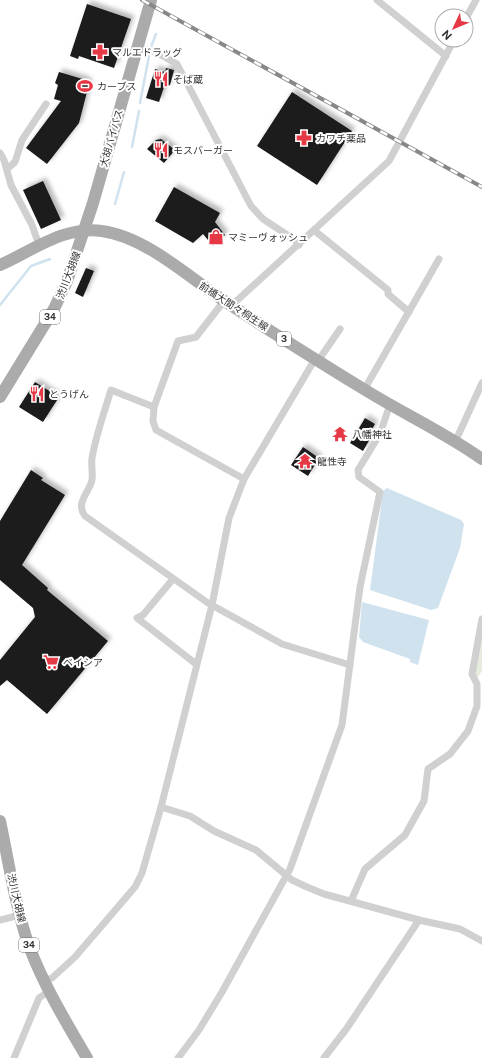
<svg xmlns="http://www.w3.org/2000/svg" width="482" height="1058" font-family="'Public Sans','Noto Sans JP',sans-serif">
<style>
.green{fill:#e6ecdf}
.water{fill:#cfe2ee}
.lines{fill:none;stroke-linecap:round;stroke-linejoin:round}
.stream{stroke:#cfe2ee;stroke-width:2.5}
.building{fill:#1a1a1a;filter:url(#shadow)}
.minor{stroke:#d0d0d0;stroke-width:7}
.primary{stroke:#ababab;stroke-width:12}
.rail-casing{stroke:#888;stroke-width:4}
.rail{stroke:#fff;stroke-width:2.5;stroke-dasharray:8;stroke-linecap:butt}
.labels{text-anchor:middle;stroke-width:4;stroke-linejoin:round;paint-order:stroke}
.shield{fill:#fff;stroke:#707070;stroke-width:1}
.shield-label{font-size:9px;font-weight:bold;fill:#333}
.poi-label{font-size:10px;fill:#333;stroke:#fff;text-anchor:start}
.street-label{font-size:10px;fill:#333;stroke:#fff}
</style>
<defs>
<filter id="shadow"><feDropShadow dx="3.5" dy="-3.5" stdDeviation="2" flood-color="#0004"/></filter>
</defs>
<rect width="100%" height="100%" fill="#fff"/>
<path class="green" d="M482,631V671L477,678L475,671Z"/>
<g class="water">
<path d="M387,488L461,520L464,524L460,548L438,608L431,610L370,590L383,491Z"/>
<path d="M362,602L429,620L418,665L410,662V659L363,642L359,637Z"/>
</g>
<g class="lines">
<g class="stream">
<path d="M151,47L156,34"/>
<path d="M140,103L149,56"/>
<path d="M132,147L139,111"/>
<path d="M115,204L124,172"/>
<path d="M0,305L31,266L50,259"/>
</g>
</g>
<g class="building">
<path d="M87,4L131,19L114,68L79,56L78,59L70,56Z"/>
<path d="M166,68L174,70L170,85L164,87L159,102L146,98L155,69L165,72Z"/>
<path d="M59,72L86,80L89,84L79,123L47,164L26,148L61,101L54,99L58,85L55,83Z"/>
<path d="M292,92L352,131L317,185L257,146Z"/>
<path d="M161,139L175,150L164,163L147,149L156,140Z"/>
<path d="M43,181L61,220L41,229L23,190Z"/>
<path d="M174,187L220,213L215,222L225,235L213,246L203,234L193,243L155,221Z"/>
<path d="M86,268L94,271L83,297L75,293Z"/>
<path d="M35,382L59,397L43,422L19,407Z"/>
<path d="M365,418L375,424L368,436L371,437L363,451L350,443Z"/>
<path d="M303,447L319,458L308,476L291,465Z"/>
<path d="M31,470L43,478L41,480L65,495L22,565L48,588L47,590L108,641L47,714L7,680L0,686V660L35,617L33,608L0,580V521Z"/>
</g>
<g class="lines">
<g class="minor">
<path d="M377,0L446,56"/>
<path d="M466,18L476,0"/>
<path d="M137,48L156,52L177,64L251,206L263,219L295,240L299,245"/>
<path d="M0,153L4,160L11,185L32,225L39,245"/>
<path d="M7,169L15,162L22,140L46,104"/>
<path d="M315,231L388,290V294L409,312"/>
<path d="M224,301L196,337L178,341L154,407L153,421L156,430L244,479"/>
<path d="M231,306L389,161L454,40"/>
<path d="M318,361L340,329"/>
<path d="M364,390L439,259"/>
<path d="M154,407L111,390C104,413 96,435 92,458C91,466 93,473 92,480C89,493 75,503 85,516L208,603L282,644L350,665"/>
<path d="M456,440L482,383"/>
<path d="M173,579L143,615L137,618L196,664"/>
<path d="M161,807L190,816L214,831L256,850L292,880L307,887L324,894L419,920L460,929L482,941"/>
<path d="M351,901L365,869L405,835L424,801L428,769L450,754L468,731L477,706V684L472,674L482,619"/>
<path d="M0,920L20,915"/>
<path d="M44,981L52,978L75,957L135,887L142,873L161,807L212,605L229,518L244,479L315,359"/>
<path d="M14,1058L39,998L49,991"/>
<path d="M178,1058L199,1030L222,992L290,869L342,725L360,587L380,492L359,477L358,470L380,434L390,404"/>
<path d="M324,1058L347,1028L419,920"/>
</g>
<g class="primary">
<path d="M0,265C32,251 65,225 102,231C147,237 192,280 229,304C273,333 318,361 362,388C402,413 444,432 482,459"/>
<path d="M0,397L54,309L67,281L93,203L151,0"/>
<path d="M0,821C9,863 15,906 29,946C44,986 66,1022 87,1058"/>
</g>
<defs>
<path id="rail" d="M142,0L482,187"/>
</defs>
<use href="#rail" class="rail-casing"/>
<use href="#rail" class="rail"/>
</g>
<defs>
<symbol id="pharmacy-bare" viewBox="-9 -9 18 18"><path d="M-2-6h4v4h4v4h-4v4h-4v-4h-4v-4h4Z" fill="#e63946" stroke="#fff" stroke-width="2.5" paint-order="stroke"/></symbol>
<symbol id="restaurant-bare" viewBox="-9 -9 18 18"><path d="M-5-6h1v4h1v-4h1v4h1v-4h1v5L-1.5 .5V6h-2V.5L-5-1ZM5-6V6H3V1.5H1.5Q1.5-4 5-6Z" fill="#e63946" stroke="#fff" stroke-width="2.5" paint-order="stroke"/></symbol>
<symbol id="stadium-bare" viewBox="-9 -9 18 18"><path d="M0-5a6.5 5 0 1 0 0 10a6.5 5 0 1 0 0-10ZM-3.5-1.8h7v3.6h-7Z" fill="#e63946" stroke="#fff" stroke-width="2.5" paint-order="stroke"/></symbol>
<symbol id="shop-bare" viewBox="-9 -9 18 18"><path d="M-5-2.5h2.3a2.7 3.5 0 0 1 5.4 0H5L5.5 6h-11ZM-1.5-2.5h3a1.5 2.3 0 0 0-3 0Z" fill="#e63946" stroke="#fff" stroke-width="2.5" paint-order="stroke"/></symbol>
<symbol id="temple-bare" viewBox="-9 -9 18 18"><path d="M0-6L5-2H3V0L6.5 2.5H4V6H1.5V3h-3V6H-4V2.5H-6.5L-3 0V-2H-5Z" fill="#e63946" stroke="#fff" stroke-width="2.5" paint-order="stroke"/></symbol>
<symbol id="supermarket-bare" viewBox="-9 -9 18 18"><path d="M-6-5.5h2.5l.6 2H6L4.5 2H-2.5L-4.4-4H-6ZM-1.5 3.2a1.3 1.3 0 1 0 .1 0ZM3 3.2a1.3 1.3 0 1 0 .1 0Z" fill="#e63946" stroke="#fff" stroke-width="2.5" paint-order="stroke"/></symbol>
</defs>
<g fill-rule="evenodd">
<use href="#pharmacy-bare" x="89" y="41" width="22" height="22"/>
<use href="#restaurant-bare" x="150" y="68" width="22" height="22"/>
<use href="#stadium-bare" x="74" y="75" width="22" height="22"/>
<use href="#pharmacy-bare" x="293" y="127" width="22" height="22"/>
<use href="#restaurant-bare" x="150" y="139" width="22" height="22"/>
<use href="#shop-bare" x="205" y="226" width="22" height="22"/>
<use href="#restaurant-bare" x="26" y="383" width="22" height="22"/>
<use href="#temple-bare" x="329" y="423" width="22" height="22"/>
<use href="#temple-bare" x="294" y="450" width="22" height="22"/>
<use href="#supermarket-bare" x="40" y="651" width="22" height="22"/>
</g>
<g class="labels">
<g class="shield">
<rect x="40" y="310" width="20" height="14" rx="3"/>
<rect x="277" y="332" width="14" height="14" rx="3"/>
<rect x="19" y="938" width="20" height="14" rx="3"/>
</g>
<g class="shield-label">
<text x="50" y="320">34</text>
<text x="284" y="342">3</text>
<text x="29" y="948">34</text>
</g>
<g class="poi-label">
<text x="112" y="56">マルエドラッグ</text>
<text x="173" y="83">そば蔵</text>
<text x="97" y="90">カーブス</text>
<text x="316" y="142">カワチ薬品</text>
<text x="173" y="154">モスバーガー</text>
<text x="228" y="241">マミーヴォッシュ</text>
<text x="49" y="398">とうげん</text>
<text x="352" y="438">八幡神社</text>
<text x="317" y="465">龍性寺</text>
<text x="63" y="666">ベイシア</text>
</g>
<g class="street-label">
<text transform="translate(111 138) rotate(-74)" y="4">大胡バイパス</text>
<text transform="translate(68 275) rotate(-69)" y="4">渋川大胡線</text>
<text transform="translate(234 306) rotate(33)" y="4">前橋大間々桐生線</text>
<text transform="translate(17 898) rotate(77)" y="4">渋川大胡線</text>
</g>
</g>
<g transform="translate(454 28) rotate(226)"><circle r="19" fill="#ffffff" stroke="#adadad"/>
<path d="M0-3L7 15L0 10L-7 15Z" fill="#e63946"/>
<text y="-6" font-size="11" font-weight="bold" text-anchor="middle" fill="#333333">N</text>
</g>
</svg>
